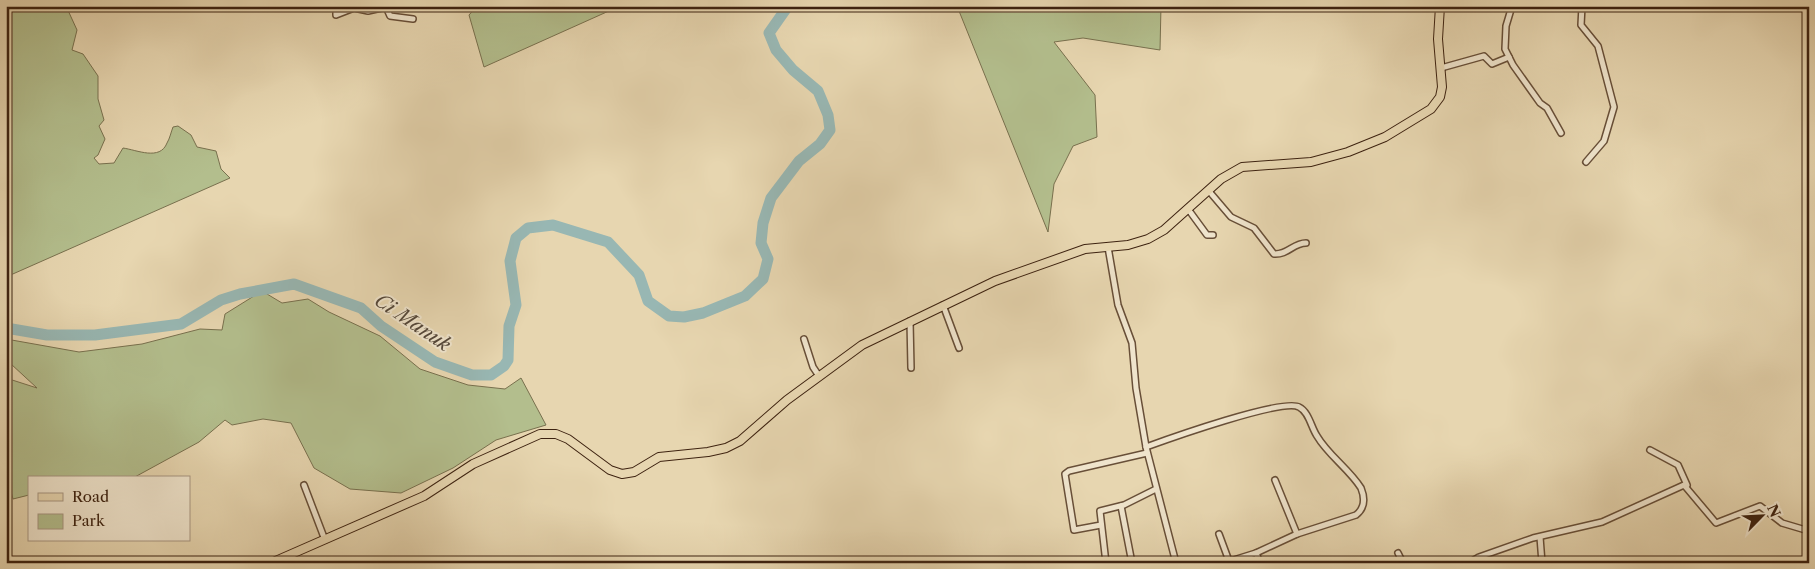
<svg xmlns="http://www.w3.org/2000/svg" width="1815" height="569" font-family="'Libre Caslon Text',serif">
<style>
.green{fill:#b3be8d;stroke:#78704e}
.lines{fill:none;stroke-linecap:round;stroke-linejoin:round}
.river{stroke:#98b7b3;stroke-width:11}
.street-casing{stroke:#684f38;stroke-width:8}
.primary-casing{stroke:#3d2210;stroke-width:10}
.street{stroke:#efe4cc;stroke-width:5}
.primary{stroke:#e7d6b0;stroke-width:8}
.labels{text-anchor:middle;stroke-width:4;stroke-linejoin:round;paint-order:stroke}
.water-label{font-size:19px;font-style:italic;fill:#544739;stroke:#efe4cc}
</style>
<rect width="100%" height="100%" fill="#e7d6b0"/>
<filter id="stains"><feTurbulence type="fractalNoise" baseFrequency=".004" numOctaves="4"/><feColorMatrix values="0 0 0 0 .2 0 0 0 0 .09 0 0 0 0 .02 0 0 0 .5 -.17"/></filter>
<radialGradient id="worn" r=".72"><stop offset=".6" stop-color="#630" stop-opacity="0"/><stop offset="1" stop-color="#630" stop-opacity=".3"/></radialGradient>
<g class="green">
<path d="M6,6H66L77,30L72,50L83,54L98,76V99L104,120L99,126L105,139L98,155L94,158L99,164L114,163L123,148C137,150 160,161 167,143C170,138 171,132 173,127L178,126L191,135L197,147L216,151L221,169L230,178L6,277Z"/>
<path d="M477,6H620L484,67L469,15Z"/>
<path d="M957,6H1161L1160,50L1083,38L1054,42L1095,95L1097,137L1073,146L1054,184L1048,232Z"/>
<path d="M262,291L282,303L308,299L329,312L380,336L420,369L468,385L505,389L521,378L546,425L496,440L453,468L401,493L350,489L314,468L291,423L263,419L232,425L225,420L199,442L133,478H29V495L13,499L6,472V378L37,388L11,364L6,339L79,352L142,344L200,329L222,330L225,314Z"/>
</g>
<g class="lines">
<path class="river" d="M6,328L47,335H95L181,324L221,300L240,294L294,284L361,308L381,326L435,362L472,375H491L504,366L508,360L509,326L516,305L510,261L516,238L528,228L553,225L608,242L639,275L648,301L669,316L684,317L703,313L745,296L763,279L768,259L761,243L763,223L771,198L799,161L820,144L830,130L828,115L818,91L793,70L776,50L769,33L788,6"/>
<defs>
<g id="street">
<path d="M336,6V15L354,8L368,11L386,7L390,16L413,19"/>
<path d="M1512,6L1506,26L1505,49L1513,65L1540,103L1547,108L1561,133"/>
<path d="M1582,6L1581,25L1598,46L1614,107L1604,141L1586,162"/>
<path d="M1441,68L1484,56L1492,64L1509,57"/>
<path d="M1208,190L1231,217L1254,228L1274,254C1288,255 1293,243 1306,243"/>
<path d="M1188,209L1207,235H1213"/>
<path d="M1108,247L1118,305L1132,343L1136,388L1146,447L1176,563"/>
<path d="M943,305L959,348"/>
<path d="M910,321L911,368"/>
<path d="M804,339L813,367L819,376"/>
<path d="M1146,447C1168,439 1283,398 1299,407C1309,412 1311,427 1317,436C1328,455 1349,469 1361,488C1365,498 1365,508 1356,515L1297,534L1256,553L1224,563"/>
<path d="M1650,450L1678,465L1687,485"/>
<path d="M1275,480L1297,534"/>
<path d="M304,485L325,540"/>
<path d="M1121,506L1132,563"/>
<path d="M1101,525L1074,530L1065,474L1069,471L1147,453"/>
<path d="M1219,534L1229,561"/>
<path d="M1540,537L1542,563"/>
<path d="M1256,553L1260,563"/>
<path d="M1398,553L1403,563"/>
<path d="M1106,563L1100,511L1124,505L1156,489"/>
<path d="M1469,563L1479,557L1533,538L1602,522L1684,485L1716,523L1760,506L1782,523L1809,531"/>
</g>
<path id="primary" d="M271,563L424,496L473,464L540,434H556L568,439L610,470L622,474L634,472L659,457L708,452L726,448L740,441L787,400L862,345L995,281L1085,249L1128,245L1148,239L1164,230L1221,179L1242,167L1311,162L1348,152L1385,137L1431,109L1440,97L1442,87L1438,39L1440,6"/>
</defs>
<use href="#street" class="street-casing"/>
<use href="#primary" class="primary-casing"/>
<use href="#street" class="street"/>
<use href="#primary" class="primary"/>
</g>
<g class="labels">
<g class="water-label">
<text transform="translate(413 322) rotate(34)" y="7">Ci Manuk</text>
</g>
</g>
<rect width="1815" height="569" fill="none" stroke="#e7d6b0" stroke-width="25"/>
<rect x="8" y="8" width="1800" height="554" fill="none" stroke="#3d2210" stroke-width="2.5"/>
<rect x="12" y="12" width="1790" height="544" fill="none" stroke="#3d2210"/>
<rect x="28" y="476" width="162" height="65" fill="#efe4cc" stroke="#a89681"/>
<rect x="38" y="493" width="25" height="8" fill="#e7d6b0" stroke="#a89681"/>
<text x="72" y="502" font-size="15" fill="#3d2210">Road</text>
<rect x="38" y="514" width="25" height="15" fill="#b3be8d" stroke="#a89681"/>
<text x="72" y="526" font-size="15" fill="#3d2210">Park</text>
<g transform="translate(1762 516) rotate(66)" stroke="#efe4cc" stroke-width="4" paint-order="stroke">
<path d="M0-4L9 19L0 12L-9 19Z" fill="#3d2210"/>
<text y="-8" font-size="14" font-weight="bold" text-anchor="middle" fill="#3d2210">N</text>
</g>
<rect width="100%" height="100%" filter="url(#stains)"/>
<rect width="100%" height="100%" fill="url(#worn)"/>
</svg>
